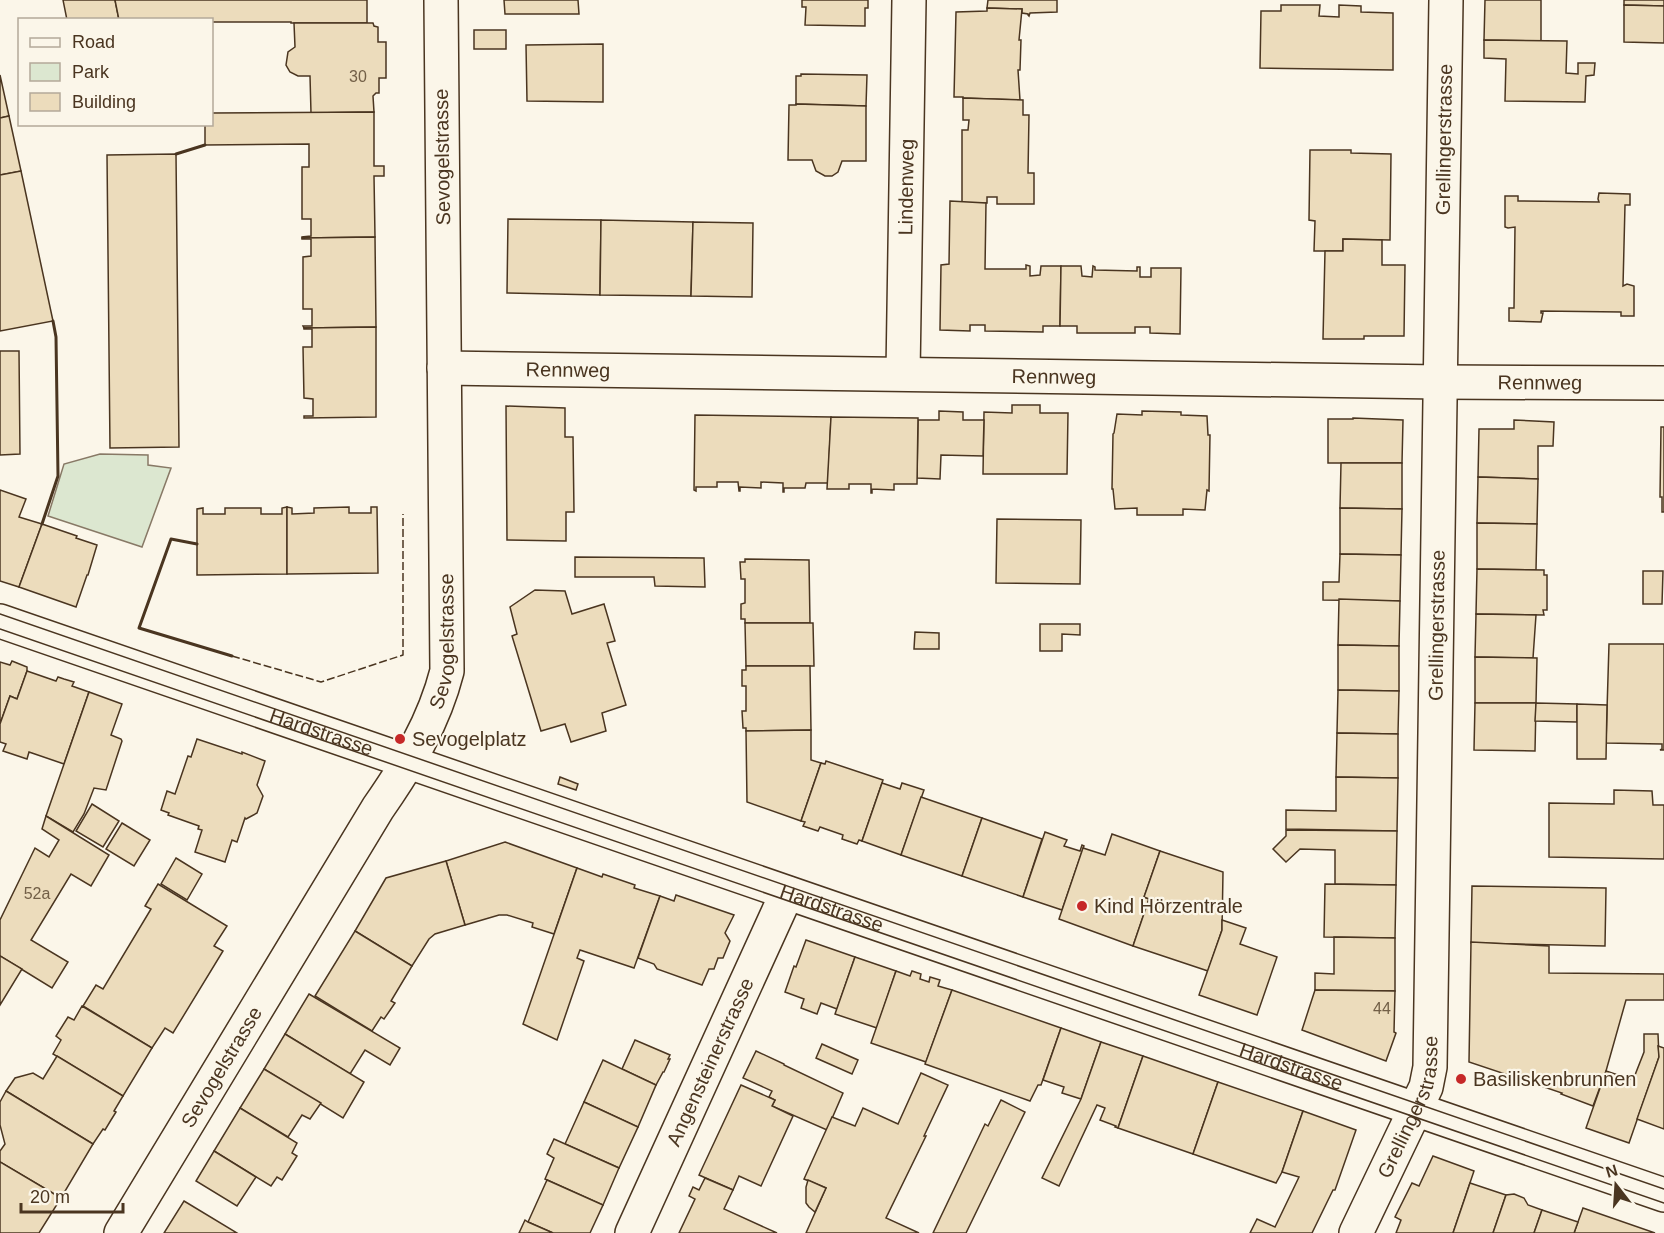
<svg xmlns="http://www.w3.org/2000/svg" width="1664" height="1233" font-family="Arial,sans-serif">
<style>
.green{fill:#dce7d0;stroke:#887966;stroke-width:1.5}
.building{fill:#ecdcbc;stroke:#4a3520;stroke-width:1.5}
.lines{fill:none;stroke-linecap:round;stroke-linejoin:round}
.minor-casing{stroke:#4a3520;stroke-width:36}
.minor{stroke:#fbf6e9;stroke-width:33}
.tram{stroke:#4a3520;stroke-width:1.5}
.fence{stroke:#4a3520;stroke-width:1.5;stroke-dasharray:8 3;stroke-linecap:butt}
.wall{stroke:#4a3520;stroke-width:3}
.poi-dot{fill:#c62828;stroke:#fbf6e9;stroke-width:2}
.labels{text-anchor:middle;stroke-width:4.5;stroke-linejoin:round;paint-order:stroke}
.number-label{font-size:16px;fill:#725f47}
.street-label{font-size:20px;fill:#4a3520;stroke:#fbf6e9}
.poi-label{font-size:20px;fill:#4a3520;stroke:#fbf6e9;text-anchor:start}
</style>
<rect width="100%" height="100%" fill="#fbf6e9"/>
<path class="green" d="M100,454L148,455V465L171,468L142,547L48,516L64,464Z"/>
<g class="building">
<path d="M63,0H115L119,20H67Z"/>
<path d="M115,0H367V23H291V22H212V20H119Z"/>
<path d="M504,0H578L579,14H505Z"/>
<path d="M802,0H868V8H865V26L805,25L806,7H802Z"/>
<path d="M988,0H1057V12L1030,13L1029,16L1028,15V14L1022,13V9L987,8Z"/>
<path d="M1485,0H1541V41L1484,40Z"/>
<path d="M1624,0H1664V6L1624,5Z"/>
<path d="M1281,5H1320L1319,16L1339,17V5L1361,6V12L1393,13V70L1260,68L1261,11H1281Z"/>
<path d="M1624,5L1664,6V43L1624,42Z"/>
<path d="M987,8L1022,9L1019,40H1021L1020,70H1018L1020,100L963,98V97H954L956,12L987,11Z"/>
<path d="M294,23H373L374,26L378,27V42H386V78H379V93H376L373,96L374,112L311,113L310,76H298L290,72L286,65L288,52L295,47Z"/>
<rect x="474" y="30" width="32" height="19"/>
<path d="M1484,40L1567,41L1566,73L1578,74V63H1595L1594,75L1586,76L1585,102L1505,101L1506,59L1484,58Z"/>
<path d="M603,44V102L527,101L526,45Z"/>
<path d="M801,74L867,75L866,106L796,104V76H801Z"/>
<path d="M0,75L9,116L0,118Z"/>
<path d="M963,98L1023,100V115H1029L1028,173H1034V204H997V197H987V203H962V130H968L969,120H963Z"/>
<path d="M796,104L866,106V161H842L838,172L832,176H825L816,171L812,160H788L789,105H796Z"/>
<path d="M374,112V166H384V176H374L375,237L302,238V237L311,236V219H302V167H309V144L205,145V124H212V113Z"/>
<path d="M9,116L21,171L0,175V118Z"/>
<path d="M1310,150H1351V153L1391,154L1390,240L1343,239V251H1314L1315,221L1309,220Z"/>
<path d="M176,154L179,447L110,448L107,155Z"/>
<path d="M21,171L53,321L0,331V175Z"/>
<path d="M1599,193L1630,194V205H1625L1623,286L1627,284L1634,286V316H1621V312L1541,311V313H1543L1541,322L1509,321V308H1514L1515,227L1508,228L1505,227V196H1518V201L1599,202L1598,199Z"/>
<path d="M950,201L986,203L985,269H1026V265L1030,266V276L1040,275L1041,266H1061L1060,326H1043V332L985,331V325H970V331L940,330L941,265L949,264Z"/>
<path d="M508,219L601,220L600,295L507,293Z"/>
<path d="M601,220L693,222L691,296L600,295Z"/>
<path d="M693,222L753,223L752,297L691,296Z"/>
<path d="M375,237L376,327L304,328L303,326H312V309H303V257L311,256V239H302V238Z"/>
<path d="M1343,239L1382,240V265H1405L1404,336H1364V339H1323L1325,251H1343Z"/>
<path d="M1061,266H1081L1082,276L1092,277L1093,266L1095,267V270L1137,271V267H1140V277H1151V268H1181L1180,334L1150,333V327H1135V333H1077V326H1060Z"/>
<path d="M376,327V417L304,418V416H313V399L304,398L303,347H312V329H304V328Z"/>
<path d="M0,351H19L20,454L0,455Z"/>
<path d="M1012,405H1040V413H1068L1067,474H983L984,412L1012,413Z"/>
<path d="M506,406L565,408V437H573L574,512H566V541L507,540Z"/>
<path d="M939,411L963,412V420H984L983,456L941,455L940,479L917,478L918,420H939Z"/>
<path d="M1142,411L1181,412V415L1207,416L1208,435H1210L1209,491L1207,490L1205,510L1183,509V515H1137V508L1115,509L1113,489H1112L1113,434L1114,433L1117,414L1142,415Z"/>
<path d="M695,415L831,417L828,483H806L805,488H784V492H783V483L761,482V488L740,487V491H739L738,482H717V487H696V491L694,490Z"/>
<path d="M831,417L918,418L917,484H894V490L872,489V493H871V484H849V489H827Z"/>
<path d="M1353,418L1403,420L1402,463H1328V419H1353Z"/>
<path d="M1514,420L1554,422L1553,446H1538V479L1478,477L1479,429H1514Z"/>
<path d="M1661,427H1664V512H1662V497H1660Z"/>
<path d="M1341,463H1402V509L1340,508Z"/>
<path d="M1478,477L1538,479L1537,524L1477,523Z"/>
<path d="M0,490L26,499L19,517L42,524L19,587L0,581Z"/>
<path d="M287,507V574L197,575V509L203,508V514H225V508H261V514H282V508Z"/>
<path d="M287,507L292,508V514L314,513V508L349,507V513H371V507H377L378,573L287,574Z"/>
<path d="M1340,508L1402,509L1401,555L1340,554Z"/>
<path d="M997,519L1081,520L1080,584L996,583Z"/>
<path d="M1477,523L1537,524L1536,570L1477,569Z"/>
<path d="M42,524L77,536L76,538L97,545L88,575H87L76,607L19,587Z"/>
<path d="M1340,554L1401,555L1400,601L1323,600V582H1339Z"/>
<path d="M575,557L704,558L705,587L655,586L654,577H575Z"/>
<path d="M745,559L809,560L810,623H745V619H741V604L745,603V579H741L740,562H745Z"/>
<path d="M1477,569L1544,570V575H1547V610H1543L1544,615L1476,614Z"/>
<path d="M1643,571H1663L1662,604H1643Z"/>
<path d="M535,590L565,591L572,614L604,604L615,641L607,643L626,705L602,713L606,731L571,742L565,724L541,731L512,636L517,634L510,607Z"/>
<path d="M1339,599L1400,601L1399,646L1338,645Z"/>
<path d="M1476,614L1536,615L1533,658L1475,657Z"/>
<path d="M745,623H813L814,666H746Z"/>
<path d="M1040,624H1080V635L1062,634V651H1040Z"/>
<path d="M915,632L939,633V649H914Z"/>
<path d="M1609,644H1664V750H1660L1662,749V744L1606,743Z"/>
<path d="M1338,645L1399,646V691L1338,690Z"/>
<path d="M1475,657L1537,658L1536,703H1475Z"/>
<path d="M12,661L27,667V671L17,699L10,696L0,724V662L10,665Z"/>
<path d="M746,666H810L811,730L746,731V728H743L742,711H746V686H742V670H746Z"/>
<path d="M27,671L56,681L58,677L64,679L74,682L72,686L89,692L64,764L29,752L27,759L3,751L6,744L0,742V724L10,696L17,699Z"/>
<path d="M1338,690L1399,691L1398,734L1337,733Z"/>
<path d="M89,692L122,704L111,735L121,739L122,741L106,790L94,788L84,814L73,832L46,816Z"/>
<path d="M1475,703H1536L1535,751L1474,750Z"/>
<path d="M1536,703L1577,704V722L1535,721Z"/>
<path d="M1577,704L1607,705L1606,759H1577Z"/>
<path d="M811,730V760L821,763L801,821L747,802L746,731Z"/>
<path d="M1337,733L1398,734V778L1336,777Z"/>
<path d="M197,739L242,754V752L265,761L257,785L263,796L257,813L246,819L245,818L237,842L232,840L225,862L195,852L202,830L198,829L199,826L168,815L169,813L161,810L167,791L175,794L188,756L191,757Z"/>
<path d="M826,761L883,780L862,841L859,840L857,844L842,839L843,835L820,827L818,831L803,826L805,822L801,821L821,763L825,764Z"/>
<path d="M560,777L578,784L576,790L558,784Z"/>
<path d="M1336,777L1398,778L1397,831L1286,829V810L1336,811Z"/>
<path d="M882,783L900,789L902,783L924,790L901,855L862,841Z"/>
<path d="M1614,790L1652,791L1653,805H1664V859L1549,857V803L1614,804Z"/>
<path d="M921,797L982,818L962,876L901,855Z"/>
<path d="M92,804L119,821L103,847L76,831Z"/>
<path d="M46,816L109,855L91,886L71,874L31,940L68,962L52,988L0,956V920L35,848L49,857L59,840L42,829Z"/>
<path d="M982,818L1042,839L1023,897L962,876Z"/>
<path d="M122,823L150,840L134,866L106,849Z"/>
<path d="M1286,830L1397,831L1396,885L1335,884V850L1300,849L1286,862L1273,849L1286,836Z"/>
<path d="M1045,832L1067,840L1064,846L1080,851L1082,845L1084,846L1062,910L1023,897Z"/>
<path d="M1112,834L1160,851L1144,897L1149,899L1133,946L1059,919L1083,848L1105,855Z"/>
<path d="M505,842L577,868L554,934L532,927L533,923L507,915H499L465,925L446,861Z"/>
<path d="M1160,851L1223,872L1222,930L1208,971L1133,946L1149,899L1144,897Z"/>
<path d="M176,858L202,874L187,900L161,884Z"/>
<path d="M446,861L465,925L435,934L429,939L412,966L355,931L386,878Z"/>
<path d="M577,868L602,877L603,874L635,885L634,888L660,896L634,968L580,950L577,958L584,961L557,1040L523,1024Z"/>
<path d="M158,884L227,926L214,946L223,951L173,1033L165,1028L152,1048L83,1006L96,985L103,989L151,909L145,906Z"/>
<path d="M1325,884L1396,885L1395,938L1324,937Z"/>
<path d="M1472,886L1606,888L1605,946L1471,943Z"/>
<path d="M676,895L734,915L725,933L730,941L723,958H718L714,969H709L702,985L657,969L654,964L638,958L660,896L674,901Z"/>
<path d="M1222,920L1246,928L1240,944L1277,957L1257,1015L1199,995L1222,930Z"/>
<path d="M355,931L412,966L391,1001L395,1003L384,1019L381,1017L372,1031L315,996Z"/>
<path d="M1334,937L1395,938V991L1315,990V973L1334,974Z"/>
<path d="M806,940L855,957L837,1009L821,1003L817,1014L801,1008L804,999L785,992L794,966L796,967Z"/>
<path d="M1471,942L1549,946V973L1664,974V1000H1626L1606,1071L1593,1106L1561,1094L1562,1093L1469,1062Z"/>
<path d="M0,956L22,969L0,1005Z"/>
<path d="M855,957L896,971L877,1028L835,1014Z"/>
<path d="M896,971L910,976L912,971L921,974L920,979L929,982L930,977L940,980L938,986L952,990L926,1062L871,1043Z"/>
<path d="M952,990L1061,1028L1041,1085H1038L1030,1101L925,1064Z"/>
<path d="M1315,990L1395,991L1394,1032L1396,1033L1386,1061L1302,1030Z"/>
<path d="M309,994L400,1048L390,1065L365,1050L350,1074L285,1034Z"/>
<path d="M82,1006L152,1048L123,1096L53,1054L61,1040L56,1036L68,1017L74,1020Z"/>
<path d="M1061,1028L1101,1042L1081,1099L1062,1093L1064,1087L1043,1080Z"/>
<path d="M285,1034L364,1082L343,1118L264,1069Z"/>
<path d="M1644,1034H1658L1659,1057L1629,1143L1586,1128L1606,1071L1633,1080L1644,1052Z"/>
<path d="M635,1040L670,1055L668,1059H670L664,1072H663L656,1085L622,1069Z"/>
<path d="M1101,1042L1143,1056L1118,1128L1115,1127L1116,1126L1100,1120L1105,1108L1097,1105L1059,1186L1042,1178L1081,1099Z"/>
<path d="M822,1044L858,1060L852,1074L816,1058Z"/>
<path d="M1658,1046L1664,1048V1129L1637,1119L1659,1057Z"/>
<path d="M756,1051L784,1064V1065L843,1093L827,1130L772,1106L775,1100L769,1097L772,1091L743,1078Z"/>
<path d="M57,1056L123,1096L114,1111L116,1112L111,1120L105,1130L103,1129L93,1144L6,1091L15,1078L33,1073L43,1079Z"/>
<path d="M1143,1056L1218,1082L1193,1154L1118,1128Z"/>
<path d="M603,1060L656,1085L638,1127L584,1102Z"/>
<path d="M264,1069L321,1103L310,1119L302,1115L288,1137L240,1108Z"/>
<path d="M921,1073L948,1085L924,1136H926L886,1218L919,1233H806L826,1188L804,1179L832,1117L855,1126L863,1108L898,1124Z"/>
<path d="M1218,1082L1303,1111L1282,1172L1276,1183L1193,1154Z"/>
<path d="M741,1085L775,1100L772,1106L793,1116L761,1186L739,1176L733,1190L699,1175Z"/>
<path d="M6,1091L93,1144L61,1198L0,1162V1151L5,1144L0,1125V1102Z"/>
<path d="M1001,1100L1025,1112L966,1233H933L985,1124L988,1126Z"/>
<path d="M584,1102L638,1127L619,1168L565,1144Z"/>
<path d="M240,1108L297,1143L292,1153L297,1156L282,1180L277,1177L271,1186L214,1151Z"/>
<path d="M1303,1111L1356,1130L1335,1190H1333L1312,1233H1250L1257,1219L1275,1227L1299,1177L1282,1172Z"/>
<path d="M554,1139L619,1168L603,1205L545,1179L554,1158L547,1154Z"/>
<path d="M214,1151L256,1177L237,1206L196,1181Z"/>
<path d="M1433,1156L1474,1171L1453,1233H1396L1401,1220L1395,1217L1412,1183L1419,1186Z"/>
<path d="M0,1162L61,1198L39,1233H0Z"/>
<path d="M705,1178L733,1190L724,1209L777,1233H679L695,1199L689,1196L693,1187L699,1190Z"/>
<path d="M547,1180L603,1205L590,1233H553L528,1222Z"/>
<path d="M808,1180L826,1188L815,1212L809,1207L806,1203V1187Z"/>
<path d="M1470,1183L1506,1195L1493,1233H1453Z"/>
<path d="M1514,1194L1524,1198L1528,1205L1542,1210L1534,1233H1493L1506,1195Z"/>
<path d="M184,1201L237,1233H164Z"/>
<path d="M1583,1208L1655,1233H1574Z"/>
<path d="M1542,1210L1578,1222L1574,1233H1534Z"/>
<path d="M525,1220L528,1222L553,1233H519Z"/>
</g>
<g class="lines">
<defs>
<g id="minor">
<path id="s1" d="M444,368L1440,382L1664,383"/>
<path id="s2" d="M903,373L909,0"/>
<path id="s3" d="M0,621L1664,1195"/>
<path id="s4" d="M121,1233L378,808C408,765 434,722 447,671L441,0"/>
<path id="s5" d="M632,1233L787,893"/>
<path id="s6" d="M1356,1233L1426,1087L1430,1067L1446,0"/>
</g>
</defs>
<use href="#minor" class="minor-casing"/>
<use href="#minor" class="minor"/>
<g class="tram">
<path d="M0,614L1664,1189"/>
<path d="M0,629L1664,1203"/>
</g>
<path class="fence" d="M232,656L321,682L403,655V514"/>
<g class="wall">
<path d="M176,154L205,145"/>
<path d="M42,524L58,476L56,337L53,321"/>
<path d="M197,544L171,539L139,628L232,656"/>
</g>
</g>
<g class="poi-dot">
<circle cx="400" cy="739" r="6"/>
<circle cx="1082" cy="906" r="6"/>
<circle cx="1461" cy="1079" r="6"/>
</g>
<g class="labels">
<g class="number-label">
<text x="358" y="82">30</text>
<text x="37" y="899">52a</text>
<text x="1382" y="1014">44</text>
</g>
<g class="street-label">
<text dy="7" stroke="none"><textPath href="#s6" startOffset="1110">Grellingerstrasse</textPath></text>
<text transform="translate(442 157) rotate(-91)" y="7">Sevogelstrasse</text>
<text dy="7" stroke="none"><textPath href="#s2" startOffset="186">Lindenweg</textPath></text>
<text dy="7" stroke="none"><textPath href="#s1" startOffset="124">Rennweg</textPath></text>
<text dy="7" stroke="none"><textPath href="#s1" startOffset="610">Rennweg</textPath></text>
<text dy="7" stroke="none"><textPath href="#s1" startOffset="1096">Rennweg</textPath></text>
<text dy="7" stroke="none"><textPath href="#s6" startOffset="624">Grellingerstrasse</textPath></text>
<text dy="7" stroke="none"><textPath href="#s4" startOffset="680">Sevogelstrasse</textPath></text>
<text dy="7" stroke="none"><textPath href="#s3" startOffset="340">Hardstrasse</textPath></text>
<text dy="7" stroke="none"><textPath href="#s3" startOffset="880">Hardstrasse</textPath></text>
<text dy="7" stroke="none"><textPath href="#s5" startOffset="188">Angensteinerstrasse</textPath></text>
<text dy="7" stroke="none"><textPath href="#s3" startOffset="1366">Hardstrasse</textPath></text>
<text dy="7" stroke="none"><textPath href="#s4" startOffset="194">Sevogelstrasse</textPath></text>
<text dy="7" stroke="none"><textPath href="#s6" startOffset="138">Grellingerstrasse</textPath></text>
</g>
<g class="poi-label">
<text x="412" y="746">Sevogelplatz</text>
<text x="1094" y="913">Kind Hörzentrale</text>
<text x="1473" y="1086">Basiliskenbrunnen</text>
</g>
</g>
<rect x="18" y="18" width="195" height="108" fill="#fbf6e9" stroke="#b4a999" stroke-width="1.5"/>
<rect x="30" y="38" width="30" height="9" fill="#fbf6e9" stroke="#b4a999" stroke-width="1.5"/>
<text x="72" y="48" font-size="18" fill="#4a3520">Road</text>
<rect x="30" y="63" width="30" height="18" fill="#dce7d0" stroke="#b4a999" stroke-width="1.5"/>
<text x="72" y="78" font-size="18" fill="#4a3520">Park</text>
<rect x="30" y="93" width="30" height="18" fill="#ecdcbc" stroke="#b4a999" stroke-width="1.5"/>
<text x="72" y="108" font-size="18" fill="#4a3520">Building</text>
<g transform="translate(1616 1185) rotate(343)" stroke="#fbf6e9" stroke-width="4.5" paint-order="stroke">
<path d="M0-4.5L10 22L0 15L-10 22Z" fill="#4a3520"/>
<text y="-9" font-size="16" font-weight="bold" text-anchor="middle" fill="#4a3520">N</text>
</g>
<path d="M21 1203v9h102v-9" fill="none" stroke="#4a3520" stroke-width="3"/>
<text x="30" y="1203" font-size="18" fill="#4a3520" stroke="#fbf6e9" stroke-width="4.5" paint-order="stroke">20 m</text>
</svg>
